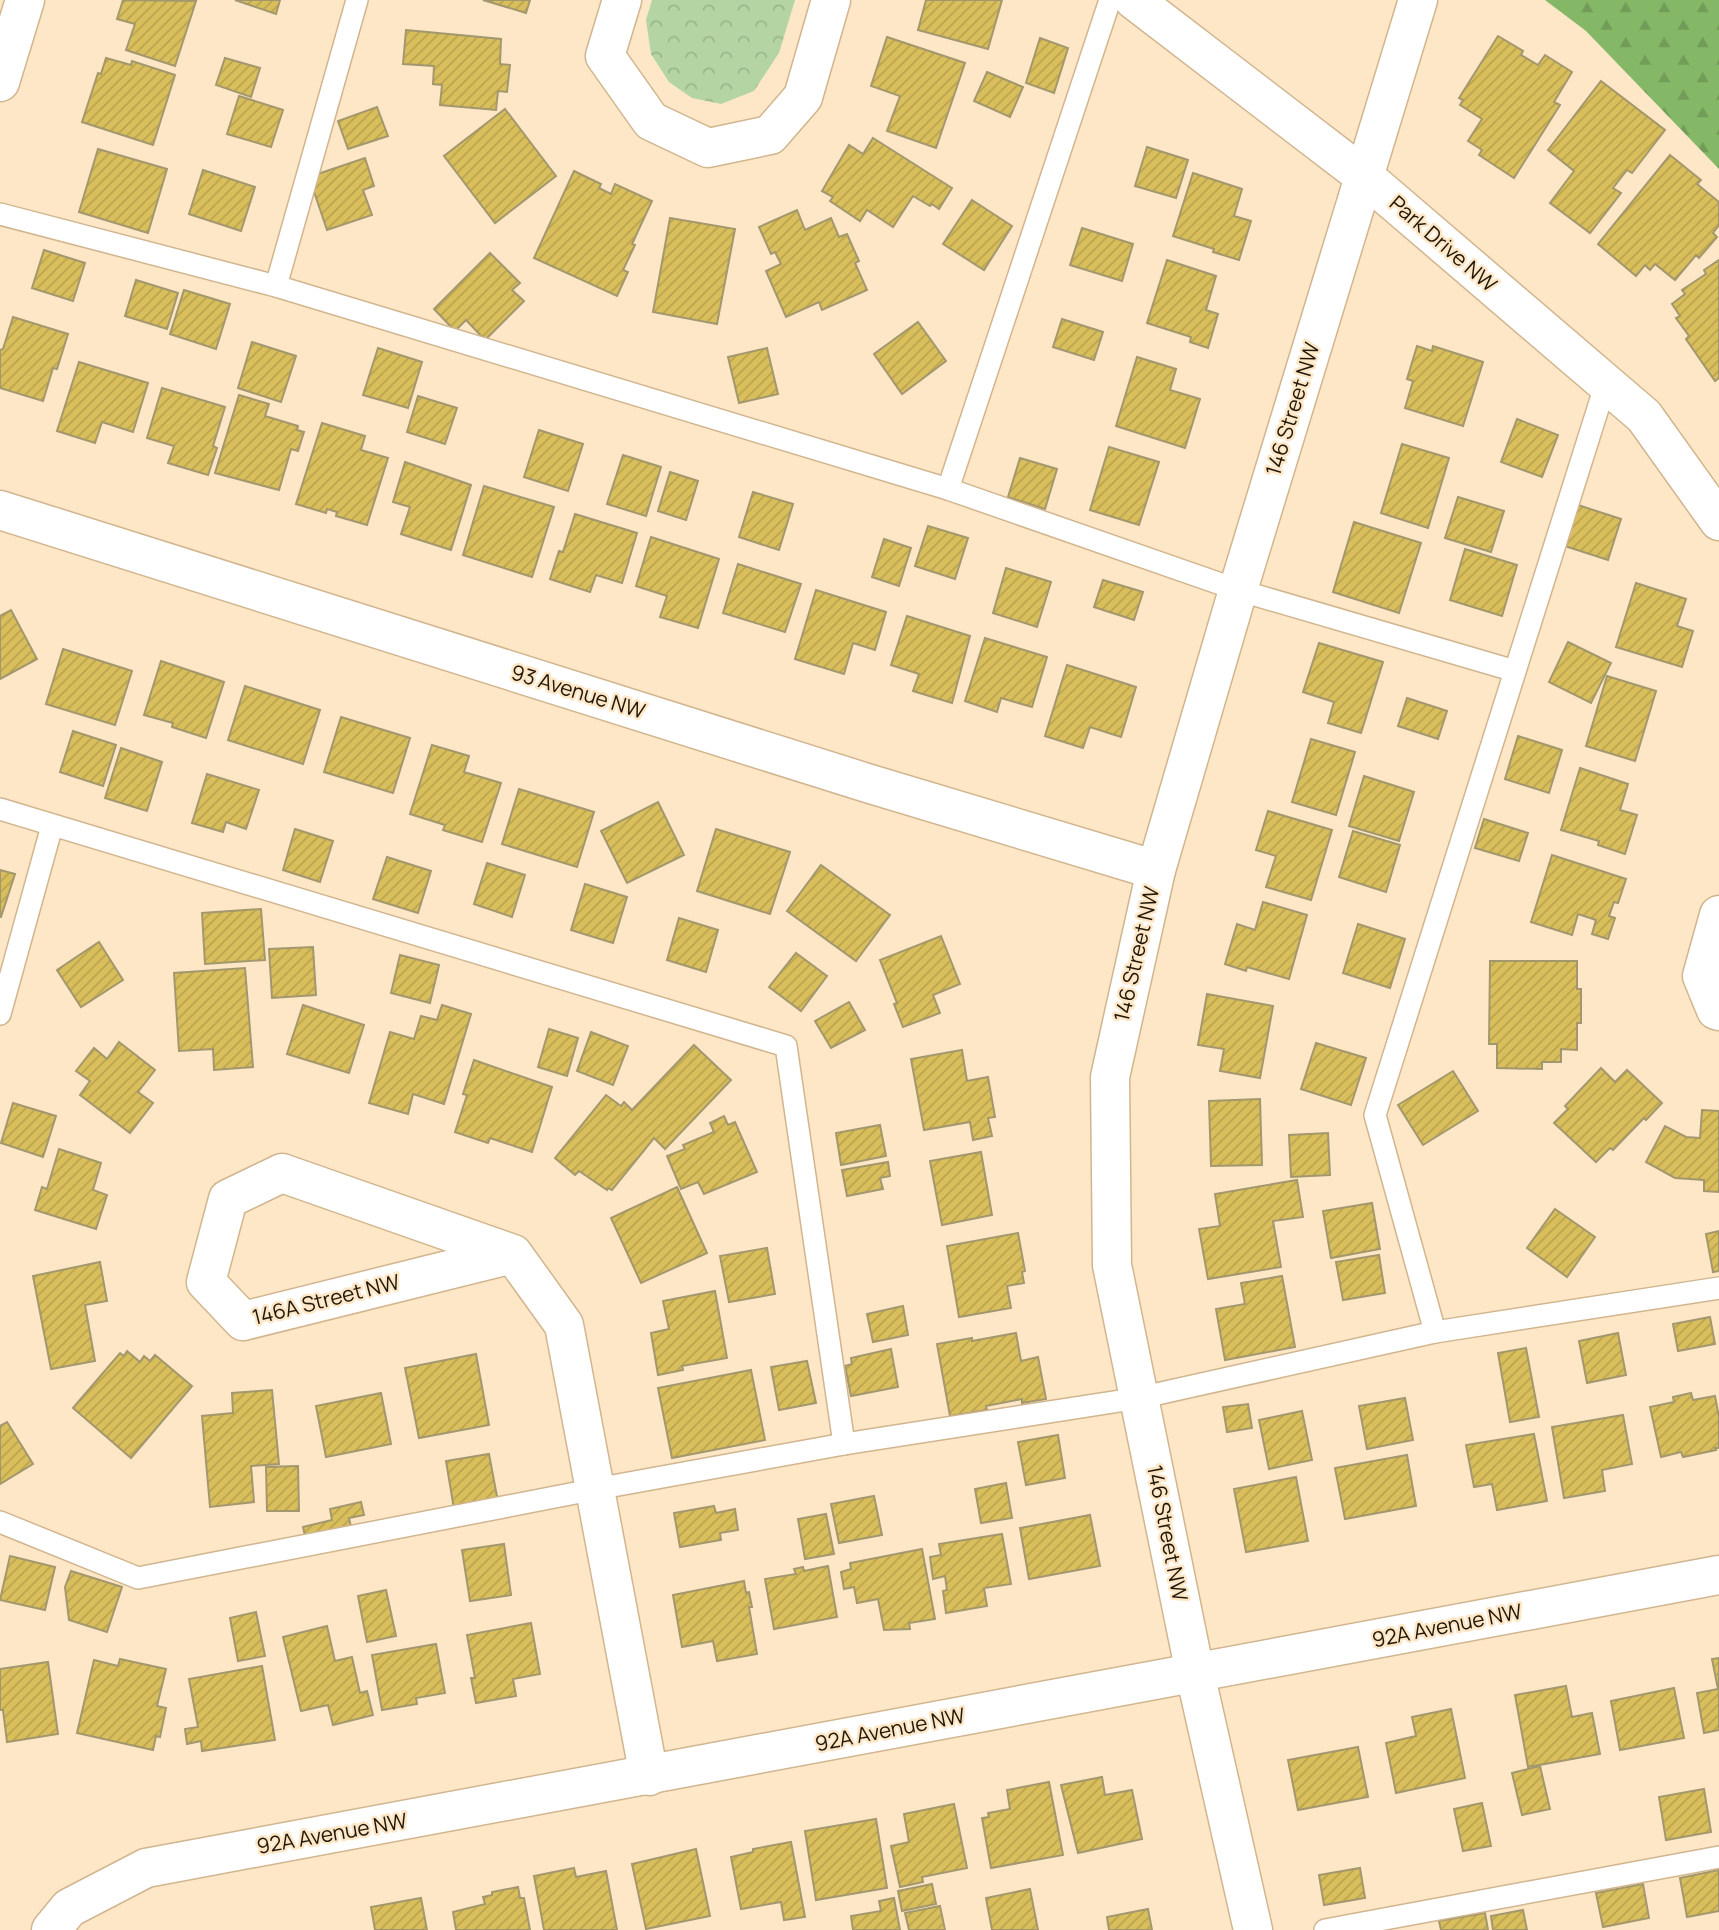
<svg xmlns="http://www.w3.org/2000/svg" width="1719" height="1930" font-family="Manrope,sans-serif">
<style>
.forest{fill:url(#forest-firs)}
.park{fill:url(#park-crowns)}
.building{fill:url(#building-hatch);stroke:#a3986d;stroke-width:2}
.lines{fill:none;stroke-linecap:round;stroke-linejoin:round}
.service-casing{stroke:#d1b58f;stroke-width:24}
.minor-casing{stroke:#d1b58f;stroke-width:41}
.tertiary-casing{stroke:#d1b58f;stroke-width:41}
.service{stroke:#fff;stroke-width:21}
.minor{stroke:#fff;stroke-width:38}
.tertiary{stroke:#fff;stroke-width:38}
.labels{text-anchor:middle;stroke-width:5;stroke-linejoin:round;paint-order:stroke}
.street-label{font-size:21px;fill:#211708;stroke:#fee7c7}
</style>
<defs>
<pattern id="forest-firs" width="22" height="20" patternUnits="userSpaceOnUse" patternTransform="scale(1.75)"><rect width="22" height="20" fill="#84b867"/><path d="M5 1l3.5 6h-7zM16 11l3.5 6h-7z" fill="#729d58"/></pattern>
<pattern id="park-crowns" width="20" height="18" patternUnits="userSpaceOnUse" patternTransform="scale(1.75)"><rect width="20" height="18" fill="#b4d5a3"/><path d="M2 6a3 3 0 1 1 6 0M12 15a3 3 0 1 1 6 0" fill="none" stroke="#9ab68b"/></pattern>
<pattern id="building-hatch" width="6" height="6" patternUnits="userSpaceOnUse" patternTransform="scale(1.75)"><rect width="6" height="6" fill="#d9bf5c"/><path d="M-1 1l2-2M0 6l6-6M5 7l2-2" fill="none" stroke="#baa34e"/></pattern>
</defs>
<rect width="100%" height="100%" fill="#fee7c7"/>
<path class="forest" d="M1545,0H1719V169L1586,31Z"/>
<path class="park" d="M652,0H795L779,53L754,91L721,104L692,98L669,82L651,54L646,20Z"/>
<g class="building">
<path d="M123,0L196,1L175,66L126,50L135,24L117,19Z"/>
<path d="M235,0H280L276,14Z"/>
<path d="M483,0H530L526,13Z"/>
<path d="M926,0H1002L988,49L918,30Z"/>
<path d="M406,30L501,39L500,64L510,65L507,92L498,91L496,110L440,105L442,85L433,84L434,66L403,64Z"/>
<path d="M1498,36L1523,51L1521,55L1538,65L1545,55L1572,72L1554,102L1560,105L1514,178L1479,155L1482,150L1468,141L1482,119L1460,105L1463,100L1459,98Z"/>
<path d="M887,37L965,63L936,148L887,131L900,96L871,86Z"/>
<path d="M1040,38L1068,48L1054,93L1026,83Z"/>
<path d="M106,58L131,65L132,61L175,75L153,145L82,122L98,73L101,74Z"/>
<path d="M225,58L260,68L251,97L216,85Z"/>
<path d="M987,72L1023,87L1010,117L974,101Z"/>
<path d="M1601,81L1665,130L1632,173L1627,170L1613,188L1621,193L1590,233L1550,203L1574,171L1548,150Z"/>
<path d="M239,96L283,110L271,147L227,134Z"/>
<path d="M377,107L388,136L348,149L338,121Z"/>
<path d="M505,109L556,176L495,223L444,156Z"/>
<path d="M873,138L952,188L939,209L932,204L930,206L913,196L893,227L867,210L860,221L830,201L833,197L822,191L849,145L863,154Z"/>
<path d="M1147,147L1188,160L1176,198L1135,186Z"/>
<path d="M98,149L167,169L148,233L79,212Z"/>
<path d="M1670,155L1701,180L1697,184L1719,202V225L1713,233L1717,237L1699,258L1696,255L1675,280L1655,264L1650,270L1645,265L1636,276L1598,244Z"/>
<path d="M365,158L374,186L363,190L372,215L327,230L309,177Z"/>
<path d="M203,170L255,187L241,231L189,214Z"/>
<path d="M574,171L601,184L599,188L611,194L615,184L652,201L632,244L635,245L623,270L628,272L617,296L534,258Z"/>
<path d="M1193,173L1242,189L1234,216L1251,221L1239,260L1213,252L1214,249L1173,236Z"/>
<path d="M972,200L1012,226L984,270L943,244Z"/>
<path d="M797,210L805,230L831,218L839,237L847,234L859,261L855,263L867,290L822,310L819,302L786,317L766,271L781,264L775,252L771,254L759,227Z"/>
<path d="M670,218L735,229L717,324L653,312Z"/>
<path d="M1082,228L1133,244L1122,281L1070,265Z"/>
<path d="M44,250L85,263L73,301L32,288Z"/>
<path d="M490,253L520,283L512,290L524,301L485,340L466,320L455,331L434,309Z"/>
<path d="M1167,260L1216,276L1206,310L1218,314L1208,348L1190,342L1191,337L1147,323Z"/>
<path d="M1719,260V378L1715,381L1686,339L1689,336L1676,318L1680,316L1672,304L1685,294L1682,290L1706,274L1704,270Z"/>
<path d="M136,280L178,293L167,329L125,316Z"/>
<path d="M184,290L230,304L216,349L170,334Z"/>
<path d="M13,317L68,334L57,369L53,368L43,401L0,388V350L3,349Z"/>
<path d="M1062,319L1103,332L1094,360L1053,347Z"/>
<path d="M918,322L946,361L902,394L874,354Z"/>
<path d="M252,342L296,356L281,402L238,388Z"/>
<path d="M1417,346L1432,351L1433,346L1483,362L1463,426L1405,408L1413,381L1407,379Z"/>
<path d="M378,348L422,362L408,408L363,395Z"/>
<path d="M767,348L778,394L739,403L728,357Z"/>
<path d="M1137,357L1176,369L1170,390L1200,399L1185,448L1116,426Z"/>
<path d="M79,362L148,383L133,432L102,422L95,443L57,431Z"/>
<path d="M162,388L225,407L213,446L217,448L208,475L168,463L174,446L147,438Z"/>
<path d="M239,395L269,404L265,416L298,426L297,430L304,432L298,451L291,449L279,490L215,473Z"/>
<path d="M418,396L457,408L445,444L407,432Z"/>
<path d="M1517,419L1558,435L1542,477L1501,462Z"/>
<path d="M322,423L365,436L361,450L388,458L367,525L336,516L337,512L327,509L326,513L296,504Z"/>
<path d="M539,430L583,444L568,491L524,477Z"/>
<path d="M1402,444L1449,458L1428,528L1381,513Z"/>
<path d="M1109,447L1159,462L1139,525L1090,510Z"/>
<path d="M623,455L661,467L646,516L607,504Z"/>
<path d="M1020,458L1057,469L1045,509L1008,497Z"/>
<path d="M405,462L471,485L451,550L401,534L410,507L393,502Z"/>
<path d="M670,472L698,481L686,520L658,511Z"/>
<path d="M484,486L554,507L532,577L463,555Z"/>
<path d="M753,492L793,504L779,550L739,537Z"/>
<path d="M1458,497L1504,511L1491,552L1445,538Z"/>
<path d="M1578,505L1621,519L1608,560L1565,546Z"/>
<path d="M575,514L637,533L622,583L596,575L590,592L550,579L559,551L563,552Z"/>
<path d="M1354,522L1421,543L1399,613L1333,592Z"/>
<path d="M928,526L968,538L955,579L915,566Z"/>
<path d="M651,537L719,559L698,628L660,617L667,596L636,586Z"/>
<path d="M884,539L911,548L899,586L872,577Z"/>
<path d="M1465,549L1517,565L1502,616L1450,600Z"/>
<path d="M738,564L801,584L785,632L723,613Z"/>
<path d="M1006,568L1051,582L1037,627L993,613Z"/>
<path d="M1103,580L1143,592L1134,620L1094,607Z"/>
<path d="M1636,583L1686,599L1677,626L1693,631L1682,667L1616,647Z"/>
<path d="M816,590L886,612L875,650L853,643L844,674L795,659Z"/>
<path d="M11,610L37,659L0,679V616Z"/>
<path d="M907,616L970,636L952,703L913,691L919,674L891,665Z"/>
<path d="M985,638L1047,657L1032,707L1001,698L997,712L965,701Z"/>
<path d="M1568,642L1611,663L1591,703L1549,682Z"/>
<path d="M1319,643L1383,662L1361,733L1328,723L1334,702L1303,692Z"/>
<path d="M63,649L132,671L115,725L46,704Z"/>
<path d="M161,661L224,682L206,738L172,727L173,723L144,715Z"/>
<path d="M1067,665L1136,687L1121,737L1090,727L1083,748L1045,736Z"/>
<path d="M1607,676L1656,691L1635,761L1586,746Z"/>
<path d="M245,686L320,710L303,764L228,740Z"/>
<path d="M1407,698L1447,711L1438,739L1398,726Z"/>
<path d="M341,717L410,738L393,793L324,772Z"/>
<path d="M73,731L116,745L103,786L60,772Z"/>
<path d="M1518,736L1562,750L1549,793L1505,779Z"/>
<path d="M1311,739L1355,752L1336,815L1292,802Z"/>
<path d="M432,745L469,756L464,772L501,783L482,842L443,830L445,825L410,814Z"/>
<path d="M121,748L162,762L147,811L105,798Z"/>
<path d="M1580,768L1628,784L1620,810L1637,815L1625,854L1598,845L1599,841L1561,830Z"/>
<path d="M207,774L259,790L246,829L226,822L223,832L192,823Z"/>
<path d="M1364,776L1414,792L1399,841L1349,826Z"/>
<path d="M519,789L594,812L577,867L502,844Z"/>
<path d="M658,802L684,855L627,883L601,831Z"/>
<path d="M1268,811L1332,830L1311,900L1266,887L1276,856L1256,850Z"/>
<path d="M1484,819L1528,833L1519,861L1475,848Z"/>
<path d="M295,829L333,841L320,882L283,870Z"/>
<path d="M716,829L790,852L770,914L697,891Z"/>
<path d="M1353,831L1400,845L1386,892L1339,877Z"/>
<path d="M1552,855L1626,879L1618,903L1614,902L1609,916L1615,918L1608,939L1592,934L1596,920L1578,914L1572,935L1531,922Z"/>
<path d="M387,857L431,871L418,913L373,899Z"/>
<path d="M487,863L525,875L512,917L474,904Z"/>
<path d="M821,865L890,915L856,961L787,911Z"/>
<path d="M0,870L15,874L1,917H0Z"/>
<path d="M585,884L627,897L613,943L571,930Z"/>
<path d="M1263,902L1307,915L1289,979L1247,967L1246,971L1225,964L1237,924L1255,930Z"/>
<path d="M261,909L265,960L205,964L202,913Z"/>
<path d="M679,918L718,930L706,972L667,960Z"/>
<path d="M1358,924L1405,939L1390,988L1343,973Z"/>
<path d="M941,936L960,984L933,995L940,1013L903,1027L894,1004L897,1003L880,960Z"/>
<path d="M99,942L123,980L81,1007L57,970Z"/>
<path d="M313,947L316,995L272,998L269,949Z"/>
<path d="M796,953L827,976L801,1011L769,987Z"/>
<path d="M400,955L439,965L430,1003L391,993Z"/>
<path d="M1490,961H1577V989H1581V1023H1577V1050L1561,1049V1062H1542V1069L1497,1068V1044H1489Z"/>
<path d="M245,968L253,1067L214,1070L213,1049L179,1051L174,973Z"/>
<path d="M1207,994L1273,1006L1260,1078L1220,1071L1224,1049L1198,1045Z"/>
<path d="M849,1002L865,1030L831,1048L815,1021Z"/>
<path d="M303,1005L364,1025L349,1073L287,1054Z"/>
<path d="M442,1005L471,1014L444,1104L413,1094L408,1114L369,1103L390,1032L414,1039L421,1016L437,1020Z"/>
<path d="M549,1029L578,1038L567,1076L538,1067Z"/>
<path d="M591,1032L628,1046L613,1085L577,1071Z"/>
<path d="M119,1042L155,1070L138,1092L153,1103L130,1133L80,1095L90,1081L76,1071L94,1048L107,1059Z"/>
<path d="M1316,1043L1366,1058L1351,1105L1301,1089Z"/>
<path d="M694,1045L731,1080L665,1149L654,1138L612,1190L608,1188L607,1190L579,1171L575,1175L555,1158L606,1095L621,1106L624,1102L632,1110Z"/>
<path d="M962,1050L967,1081L988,1077L995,1117L988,1118L992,1136L973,1140L970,1122L924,1130L911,1059Z"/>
<path d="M474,1060L552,1087L532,1152L490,1138L488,1143L455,1132L467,1095L463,1094Z"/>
<path d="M1601,1068L1615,1082L1627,1070L1662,1103L1646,1120L1644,1118L1613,1150L1610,1148L1596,1162L1554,1123L1568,1109L1565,1106Z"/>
<path d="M1453,1071L1478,1111L1423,1145L1398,1105Z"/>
<path d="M1260,1099L1262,1165L1211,1166L1209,1101Z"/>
<path d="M13,1103L56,1116L43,1157L1,1143Z"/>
<path d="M1702,1110L1719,1111V1192L1704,1191V1180L1675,1178L1646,1162L1665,1126L1686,1137L1700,1138Z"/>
<path d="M724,1116L728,1125L735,1122L757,1172L704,1194L698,1182L681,1189L667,1156L685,1149L683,1145L714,1132L710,1123Z"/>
<path d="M880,1125L886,1156L841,1165L836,1133Z"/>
<path d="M1328,1133L1330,1175L1291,1177L1289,1135Z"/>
<path d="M59,1149L101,1163L93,1190L107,1195L96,1229L35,1210L42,1187L47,1189Z"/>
<path d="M981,1152L992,1215L942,1225L930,1161Z"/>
<path d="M888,1162L890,1176L880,1178L883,1189L847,1196L842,1170Z"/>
<path d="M1297,1180L1303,1217L1273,1221L1281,1267L1208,1279L1199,1229L1220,1226L1215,1194Z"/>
<path d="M677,1187L707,1253L641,1283L611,1218Z"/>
<path d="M1372,1203L1380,1249L1331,1258L1323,1211Z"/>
<path d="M1555,1209L1595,1237L1567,1277L1527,1248Z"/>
<path d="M1719,1231V1271L1713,1272L1706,1234Z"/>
<path d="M1018,1233L1025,1271L1022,1272L1024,1283L1007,1286L1011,1308L959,1317L947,1246Z"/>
<path d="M767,1248L775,1294L729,1302L720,1256Z"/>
<path d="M1379,1255L1385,1293L1343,1300L1336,1262Z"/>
<path d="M100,1262L107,1301L85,1305L95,1361L51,1369L33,1276Z"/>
<path d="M1282,1276L1295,1347L1225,1360L1216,1309L1245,1304L1241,1283Z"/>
<path d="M715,1291L727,1358L682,1366L683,1370L658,1375L651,1333L669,1329L663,1301Z"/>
<path d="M903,1306L908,1335L873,1342L867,1314Z"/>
<path d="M1710,1317L1715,1344L1678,1351L1673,1324Z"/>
<path d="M1016,1333L1021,1361L1038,1357L1046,1399L1022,1403V1399L986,1406L987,1410L950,1416L937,1344L972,1338V1341Z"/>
<path d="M1618,1333L1626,1375L1587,1383L1579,1341Z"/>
<path d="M1526,1348L1539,1417L1510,1422L1498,1353Z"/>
<path d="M891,1349L898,1387L851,1396L845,1366L852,1364L851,1358Z"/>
<path d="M127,1351L140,1362L144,1356L150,1361L155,1355L192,1386L131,1458L73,1408L120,1353L124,1356Z"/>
<path d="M476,1354L489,1425L419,1438L405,1368Z"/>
<path d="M807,1361L816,1403L779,1410L771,1367Z"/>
<path d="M751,1370L765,1440L672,1458L658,1388Z"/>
<path d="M272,1390L279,1464L251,1466L254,1502L210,1507L202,1416L233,1413L232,1393Z"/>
<path d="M381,1393L391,1444L326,1457L316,1406Z"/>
<path d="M1691,1393L1693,1400L1715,1396L1719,1417V1448H1715L1716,1450L1683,1457L1681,1452L1661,1457L1650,1407L1674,1402L1673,1397Z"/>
<path d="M1405,1398L1413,1440L1367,1449L1359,1406Z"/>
<path d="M1248,1404L1252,1428L1227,1432L1223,1407Z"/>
<path d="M1302,1411L1312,1460L1269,1469L1259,1420Z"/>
<path d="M1623,1415L1632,1464L1602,1470L1605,1491L1564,1498L1552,1427Z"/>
<path d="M7,1422L33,1464L0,1484V1426Z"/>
<path d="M1534,1434L1547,1501L1497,1510L1492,1484L1474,1487L1466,1445Z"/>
<path d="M1058,1435L1065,1478L1026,1485L1018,1442Z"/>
<path d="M489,1454L498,1502L454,1509L446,1461Z"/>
<path d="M1407,1455L1416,1506L1345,1519L1335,1468Z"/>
<path d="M298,1466L299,1511H267L266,1467Z"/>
<path d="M1296,1477L1308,1541L1246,1552L1234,1489Z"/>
<path d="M1006,1483L1012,1518L981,1523L975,1489Z"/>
<path d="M874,1496L882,1535L839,1543L831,1504Z"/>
<path d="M361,1502L364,1515L349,1518L351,1527L306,1540L303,1527L332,1520L330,1509Z"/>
<path d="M714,1506L716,1513L735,1509L738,1530L720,1533L721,1540L680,1547L674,1513Z"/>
<path d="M826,1514L834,1554L805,1559L798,1519Z"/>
<path d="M1090,1515L1100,1566L1029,1579L1020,1528Z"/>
<path d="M1002,1534L1011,1584L984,1588L987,1606L946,1613L943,1591L947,1590L945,1576L933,1579L930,1557L941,1555L939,1544Z"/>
<path d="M504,1544L511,1595L470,1601L462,1550Z"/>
<path d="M922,1549L935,1619L909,1623L910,1629L884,1630L878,1599L857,1603L854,1587L844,1589L841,1572L851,1569L850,1563Z"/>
<path d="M10,1556L55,1567L45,1610L0,1600Z"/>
<path d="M828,1566L837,1617L774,1629L765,1579L796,1574L794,1569L803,1567L804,1571Z"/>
<path d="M71,1571L122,1587L107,1632L69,1620L65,1587Z"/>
<path d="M744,1581L746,1593L749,1592L752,1607H749L757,1654L717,1661L713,1641L682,1647L673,1595Z"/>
<path d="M386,1590L396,1636L367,1642L358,1596Z"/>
<path d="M256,1612L265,1656L238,1661L230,1618Z"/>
<path d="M531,1623L540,1674L513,1679L516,1696L476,1703L471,1678H475L467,1635Z"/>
<path d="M327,1626L335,1661L352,1657L360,1693L367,1691L373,1715L333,1725L328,1705L301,1711L283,1637Z"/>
<path d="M436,1644L445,1693L416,1698L417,1704L382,1710L372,1655Z"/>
<path d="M1719,1658V1730L1704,1733L1697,1693L1718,1689L1712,1659Z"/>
<path d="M120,1659L166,1669L157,1706L166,1708L160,1737L156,1736L153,1750L77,1733L94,1660L118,1666Z"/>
<path d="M48,1662L58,1734L7,1742L3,1710H0V1669Z"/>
<path d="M262,1666L275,1740L202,1751L201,1741L187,1744L185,1729L198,1727L189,1679Z"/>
<path d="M1566,1686L1572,1717L1592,1713L1600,1754L1528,1767L1515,1695Z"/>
<path d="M1674,1688L1684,1738L1620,1750L1611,1701Z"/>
<path d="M1451,1709L1465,1778L1396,1793L1386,1743L1416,1736L1412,1717Z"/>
<path d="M1358,1747L1368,1797L1298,1810L1288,1760Z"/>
<path d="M1540,1766L1550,1809L1522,1815L1512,1773Z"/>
<path d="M1102,1777L1105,1795L1132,1790L1142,1839L1078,1853L1061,1785Z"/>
<path d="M1049,1782L1063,1855L991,1868L982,1818L989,1817L988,1813L1010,1809L1007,1790Z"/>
<path d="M1704,1789L1711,1832L1666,1840L1659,1797Z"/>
<path d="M1482,1803L1491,1846L1463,1851L1454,1809Z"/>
<path d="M954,1804L967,1868L922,1877L923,1882L900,1887L891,1846L909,1842L904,1814Z"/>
<path d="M876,1819L887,1888L816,1900L805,1831Z"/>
<path d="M791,1842L805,1917L784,1920L781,1902L741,1909L731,1857L753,1852V1849Z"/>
<path d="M696,1849L710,1916L646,1929L632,1864Z"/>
<path d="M574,1868L576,1877L606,1871L617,1930H544L534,1876Z"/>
<path d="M1360,1868L1365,1898L1324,1905L1319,1875Z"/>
<path d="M1719,1870V1911L1687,1917L1680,1878Z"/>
<path d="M932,1884L936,1904L902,1911L898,1891Z"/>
<path d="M1643,1884L1649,1918L1603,1927L1596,1893Z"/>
<path d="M518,1887L520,1898H524L530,1930H456L453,1912L485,1904L483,1897L492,1895V1892Z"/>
<path d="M1030,1889L1038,1930H992L986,1898Z"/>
<path d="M421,1898L427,1930H375L371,1907Z"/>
<path d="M894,1898L900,1930H853L851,1916L881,1911L879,1901Z"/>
<path d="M940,1906L945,1930H909L905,1913Z"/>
<path d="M1148,1909L1152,1930H1109L1107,1917Z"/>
<path d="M1523,1910L1527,1930H1493L1491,1916Z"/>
<path d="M1485,1913L1488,1930H1441L1439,1921Z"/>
</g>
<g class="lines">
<defs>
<g id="service">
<path d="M0,214L276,286L948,489L1238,590L1515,671"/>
<path d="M276,286L357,0"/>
<path d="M1606,383L1375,1115L1435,1332L1719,1288"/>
<path d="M948,489L1110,0"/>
<path d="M0,809L786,1046L844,1444"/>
<path d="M0,1014L52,826"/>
<path d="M0,1522L138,1578L596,1489L844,1444L1139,1398L1435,1332"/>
<path d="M1325,1930L1719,1857"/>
</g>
<g id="minor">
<path d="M622,0L605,56L651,121L708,148L770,135L803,97L831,0"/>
<path d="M1134,0L1365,177L1644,416L1719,521"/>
<path d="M0,82L25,0"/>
<path d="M0,510L867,783L1156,870"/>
<path d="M1719,915L1702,976L1716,1010L1719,1011"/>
<path d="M513,1254L282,1173L228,1199L206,1282L243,1321L513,1254L564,1325L649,1776"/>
<path d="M51,1930L69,1908L146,1868L1719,1575"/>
</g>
<path id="tertiary" d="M1253,1930L1195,1673L1112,1265L1110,1077L1156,870L1238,590L1418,0"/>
</defs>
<use href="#service" class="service-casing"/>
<use href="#minor" class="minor-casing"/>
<use href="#tertiary" class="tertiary-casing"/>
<use href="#service" class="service"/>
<use href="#minor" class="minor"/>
<use href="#tertiary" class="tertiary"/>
</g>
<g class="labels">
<g class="street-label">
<text transform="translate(1443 244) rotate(41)" y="7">Park Drive NW</text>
<text transform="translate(1293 409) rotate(-73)" y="7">146 Street NW</text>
<text transform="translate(578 692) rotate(17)" y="7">93 Avenue NW</text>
<text transform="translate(1137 954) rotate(-77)" y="7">146 Street NW</text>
<text transform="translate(326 1300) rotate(-14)" y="7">146A Street NW</text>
<text transform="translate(1167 1533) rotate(79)" y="7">146 Street NW</text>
<text transform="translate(1447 1626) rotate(-11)" y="7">92A Avenue NW</text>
<text transform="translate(890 1730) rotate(-11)" y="7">92A Avenue NW</text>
<text transform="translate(332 1834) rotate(-10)" y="7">92A Avenue NW</text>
</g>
</g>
</svg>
